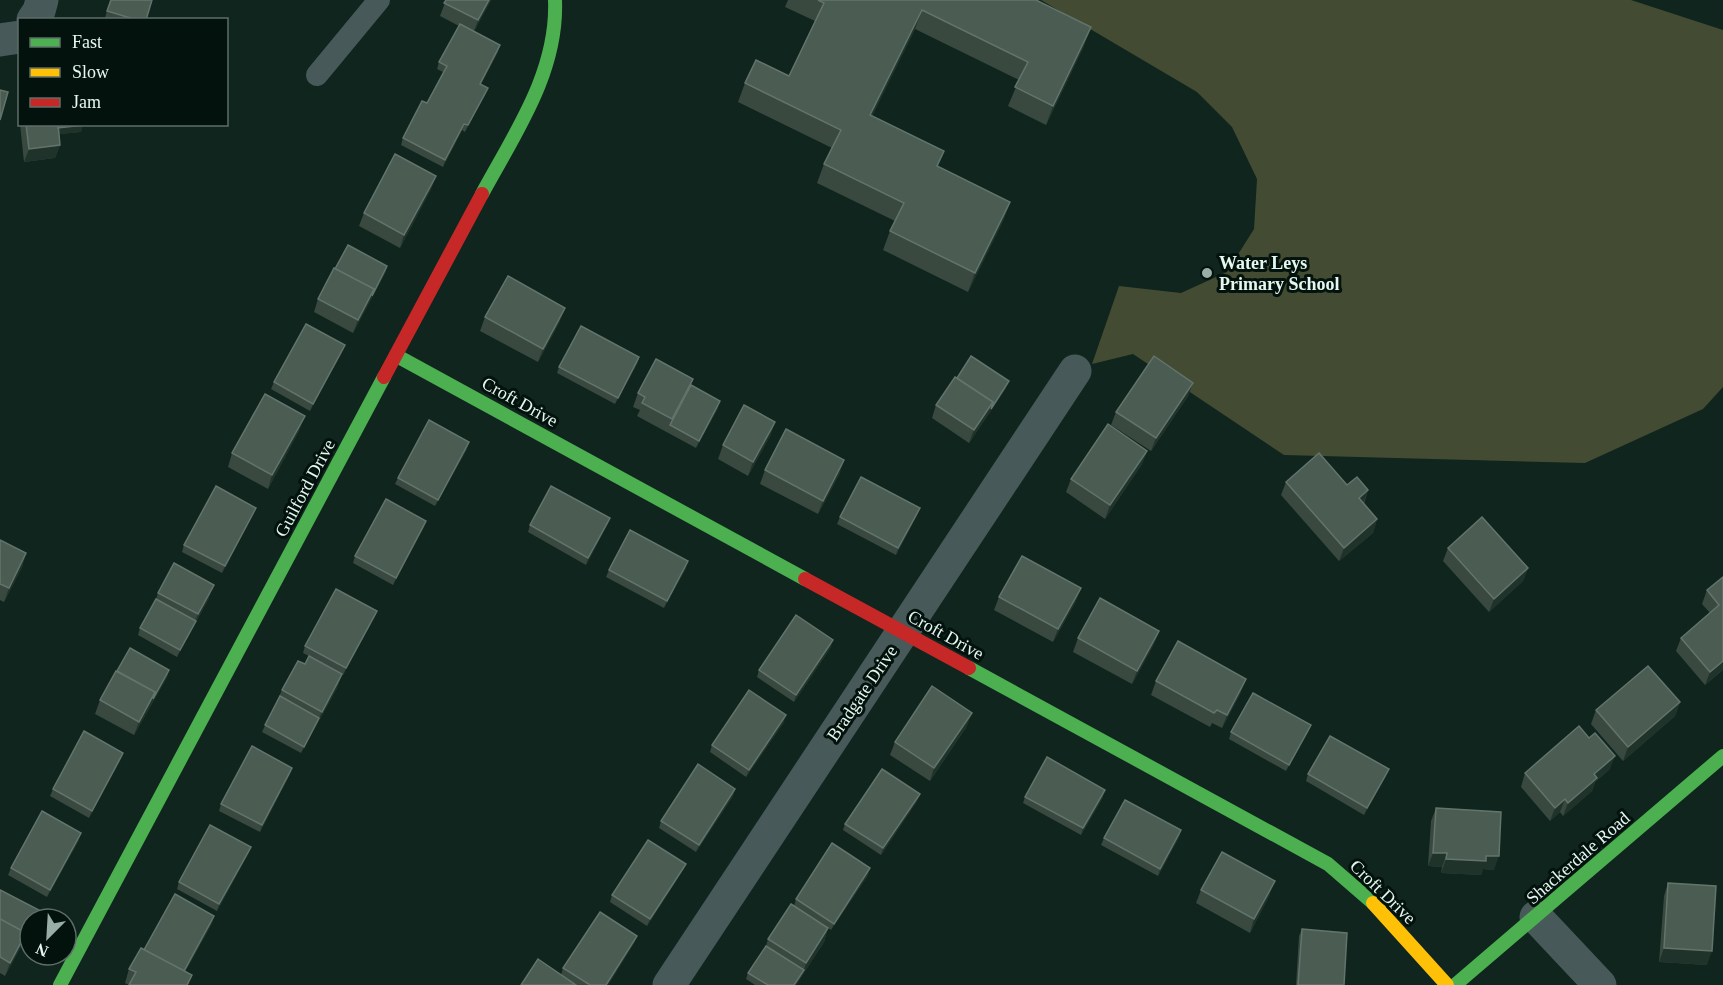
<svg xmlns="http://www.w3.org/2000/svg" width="1723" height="985" font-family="Georgia,serif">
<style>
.green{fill:#434b32}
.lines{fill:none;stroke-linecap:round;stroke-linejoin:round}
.lane{stroke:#475958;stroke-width:22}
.street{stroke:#475958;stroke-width:33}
.fast{stroke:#4caf50;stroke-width:14}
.slow{stroke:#ffc107;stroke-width:14}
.jam{stroke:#c62828;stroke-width:14}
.wall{fill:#394940}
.shaded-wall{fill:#20332b}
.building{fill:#4b5c53;stroke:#63746c;stroke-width:1.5}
.poi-dot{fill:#99aea6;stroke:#04120d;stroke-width:2}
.labels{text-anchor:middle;stroke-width:6;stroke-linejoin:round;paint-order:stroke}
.poi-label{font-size:18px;font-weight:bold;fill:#e4f8f0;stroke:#04120d;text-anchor:start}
.street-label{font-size:18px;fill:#e4f8f0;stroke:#04120d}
</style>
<rect width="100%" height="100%" fill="#0f251e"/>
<path class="green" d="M1041,0H1631L1723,30V387L1703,409L1585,463L1284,455L1133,354L1092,364L1119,286L1181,293L1227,272L1254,229L1257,179L1232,127L1197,92Z"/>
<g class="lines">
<path class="lane" d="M317,75L379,0"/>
<g class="street">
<path d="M33,20L39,11L42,0"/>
<path d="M0,40L20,37"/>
<path d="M1536,917L1600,985"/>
<path d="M669,985L1075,371"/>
</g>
<g class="fast">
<path d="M482,194C515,133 558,72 555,0"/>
<path d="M397,356L805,579"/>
<path d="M969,668L1328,864L1373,903"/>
<path d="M60,985L384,377"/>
<path d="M1455,985L1723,756"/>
</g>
<path class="slow" d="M1373,903L1447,985"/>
<g class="jam">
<path d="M384,377L482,194"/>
<path d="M805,579L969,668"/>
</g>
</g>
<g class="wall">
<path d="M110,0H152L146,20H111L105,18Z"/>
<path d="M446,0H491L474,31L498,52L481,84L485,95L465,132L462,130L443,167L401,145L403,138L427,103L443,72L437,69L439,62L459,26L440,16Z"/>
<path d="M788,0H1036L1084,46L1046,125L1008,106L1019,80L915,29L872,116L938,167L1010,202L1003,221L968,292L883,250L890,231L895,221L817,183L824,164L832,148L738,102L745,83L789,76L815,21L785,7Z"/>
<path d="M20,97V118L18,102Z"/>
<path d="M20,124H83L81,132L59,134L60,145L55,158L24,162Z"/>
<path d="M436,176L431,189L400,248L359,226L364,213Z"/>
<path d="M387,266L385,273L353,333L314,312L318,299Z"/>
<path d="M485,317L560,321L538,362L480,331Z"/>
<path d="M342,352L310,411L271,389L274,382Z"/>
<path d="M639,357L637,364L615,404L557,373L559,367Z"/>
<path d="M957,378L1006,388L969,443L932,418L936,405Z"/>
<path d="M693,379L691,385L718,408L696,448L637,416L640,410L633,407L638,393Z"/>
<path d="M1193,383L1188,396L1151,451L1111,425L1116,412Z"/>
<path d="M775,422L770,436L748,476L718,459L723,445Z"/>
<path d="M300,429L268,489L228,467L232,453Z"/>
<path d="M467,449L435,506L395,484L398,478Z"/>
<path d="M1147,451L1142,464L1105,519L1066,492L1071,479Z"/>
<path d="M765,470L840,473L818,514L760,484Z"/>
<path d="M1286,482L1347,485L1368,490L1364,504L1377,519L1373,533L1339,561L1281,495Z"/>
<path d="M253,515L222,573L182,552L184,545Z"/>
<path d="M917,515L896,555L837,524L840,517Z"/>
<path d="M610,518L607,525L586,565L528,532L530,525Z"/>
<path d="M424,527L393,585L353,563L355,556Z"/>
<path d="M0,540L26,553L22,567L4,602L0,600Z"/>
<path d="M1448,548L1528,568L1523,581L1489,612L1443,561Z"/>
<path d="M686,568L664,608L606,577L609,570Z"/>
<path d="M1723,577V670L1705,685L1676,651L1681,638L1710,613L1702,604L1707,590Z"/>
<path d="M158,593L209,598L177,657L138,635L140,628L156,599Z"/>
<path d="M999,597L1076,601L1053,642L994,610Z"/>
<path d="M377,611L374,618L343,675L315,660L342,674L337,688L301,753L262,732L282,690L305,664L309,656L303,653L305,646Z"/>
<path d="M1159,631L1154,644L1132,684L1073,652L1078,638Z"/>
<path d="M831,647L794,702L757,677L759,670Z"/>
<path d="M169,670L167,677L134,735L95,714L100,700Z"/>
<path d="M1156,681L1241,692L1222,728L1212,723L1210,727L1151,695Z"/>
<path d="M1680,702L1675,716L1623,761L1591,724L1596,710Z"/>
<path d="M784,722L746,777L710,752L712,745Z"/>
<path d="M1311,725L1308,732L1286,771L1229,739L1231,732Z"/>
<path d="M967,726L930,781L890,755L895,742Z"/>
<path d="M123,753L121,759L89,818L50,796L53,789Z"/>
<path d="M292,768L290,774L260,832L219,811L221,804Z"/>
<path d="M1610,769L1595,782L1592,791L1563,816L1560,812L1550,821L1521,787L1525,773Z"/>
<path d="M1308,774L1386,776L1364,815L1306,781Z"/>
<path d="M735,789L733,796L696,852L659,828L661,821Z"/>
<path d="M920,794L917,801L881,855L843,830L845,824Z"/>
<path d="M1025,797H1103L1081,835L1023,803Z"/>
<path d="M1436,808L1494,870L1483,869L1481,875L1441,873L1442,867L1428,866L1431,821Z"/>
<path d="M1181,830L1179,837L1158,876L1101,845L1104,838Z"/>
<path d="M79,840L47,897L8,875L11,868Z"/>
<path d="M251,847L248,854L217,911L177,889L179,882Z"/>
<path d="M686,864L683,870L647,926L610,902L612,895Z"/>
<path d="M868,875L831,930L828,928L824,942L796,985H755L746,979L748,973L766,946L768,939L794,906L796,899Z"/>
<path d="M1668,883L1707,965L1659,962L1664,896Z"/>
<path d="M0,889L39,910L36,919H30V930L5,976L0,973Z"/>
<path d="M1201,890L1270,894L1250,933L1196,903Z"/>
<path d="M214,916L212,923L185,972L192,975L188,985H129L125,983L129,969L144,950Z"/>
<path d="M1302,929L1344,985H1296L1299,936Z"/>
<path d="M637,936L634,943L608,985H577L561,975L563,968Z"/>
</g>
<g class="shaded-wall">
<path d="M489,0H491L473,34L478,20Z"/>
<path d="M922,10L915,29L863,134L870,115Z"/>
<path d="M1091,27L1084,46L1046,125L1053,106Z"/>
<path d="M500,45L498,52L477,91L480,84Z"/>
<path d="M488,88L485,95L465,132L468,125Z"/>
<path d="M464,124L462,130L443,167L445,160Z"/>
<path d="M83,125L81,132L52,135L55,128Z"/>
<path d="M60,145L55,158L24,162L29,149Z"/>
<path d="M436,176L431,189L400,248L404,235Z"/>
<path d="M1010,202L1003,221L968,292L975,273Z"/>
<path d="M387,266L385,273L353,333L358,320Z"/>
<path d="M565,308L560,321L538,362L543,349Z"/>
<path d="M345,345L342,352L310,411L313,404Z"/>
<path d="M639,357L637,364L615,404L618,398Z"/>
<path d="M1009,381L1006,388L969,443L974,430L993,402Z"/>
<path d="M1193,383L1188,396L1151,451L1156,438Z"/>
<path d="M720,401L718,408L696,448L699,441Z"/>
<path d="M305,416L300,429L268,489L272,475Z"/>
<path d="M775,422L770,436L748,476L753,462Z"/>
<path d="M469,442L467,449L435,506L438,500Z"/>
<path d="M1147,451L1142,464L1105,519L1110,505Z"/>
<path d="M844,460L840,473L818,514L823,501Z"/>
<path d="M1368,490L1363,504L1359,498Z"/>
<path d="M256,508L253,515L222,573L225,566Z"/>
<path d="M920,508L917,515L896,555L898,548Z"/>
<path d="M610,518L607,525L586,565L588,558Z"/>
<path d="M1377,519L1373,533L1339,561L1344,548Z"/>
<path d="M426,521L424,527L393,585L396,578Z"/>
<path d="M26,553L22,567L4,602L9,588Z"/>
<path d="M688,561L686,568L664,608L667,601Z"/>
<path d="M1528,568L1523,581L1489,612L1494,599Z"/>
<path d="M214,585L209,598L193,628L198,614Z"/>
<path d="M1081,588L1076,601L1053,642L1058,629Z"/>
<path d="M377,611L374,618L343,675L346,668Z"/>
<path d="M196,621L193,628L177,657L180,650Z"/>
<path d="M1159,631L1154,644L1132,684L1137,671Z"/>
<path d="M833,640L831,647L794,702L796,695Z"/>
<path d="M1723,661V670L1705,685L1710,672Z"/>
<path d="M169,670L167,677L134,735L139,722Z"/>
<path d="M342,674L337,688L301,753L304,747L319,718L322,712Z"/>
<path d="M1246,679L1241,692L1222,728L1227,715Z"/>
<path d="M1680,702L1675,716L1623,761L1628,747Z"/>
<path d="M972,713L967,726L930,781L934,768Z"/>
<path d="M786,715L784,722L746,777L749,770Z"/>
<path d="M1311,725L1308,732L1286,771L1289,765Z"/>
<path d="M123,753L121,759L89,818L92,811Z"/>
<path d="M1615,756L1610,769L1595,782L1592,791L1563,816L1568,803L1594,774Z"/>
<path d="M292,768L290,774L260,832L262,825Z"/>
<path d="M1389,769L1386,776L1364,815L1367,808Z"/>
<path d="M735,789L733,796L696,852L699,845Z"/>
<path d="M1105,790L1103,797L1081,835L1083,828Z"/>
<path d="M920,794L917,801L881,855L883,848Z"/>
<path d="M1565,799L1560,812L1550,821L1555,808Z"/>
<path d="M1181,830L1179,837L1158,876L1160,869Z"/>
<path d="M81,833L79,840L47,897L50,890Z"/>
<path d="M251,847L248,854L217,911L219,904Z"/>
<path d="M1433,853H1447L1442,867L1428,866Z"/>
<path d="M1486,856H1499L1494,870L1483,869L1481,875L1441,873L1446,859Z"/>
<path d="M686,864L683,870L647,926L650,919Z"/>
<path d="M870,868L868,875L831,930L834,924Z"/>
<path d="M1275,881L1270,894L1250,933L1254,919Z"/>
<path d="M214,916L212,923L180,980L183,973Z"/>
<path d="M30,928V930L5,976L10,963Z"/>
<path d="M828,928L824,942L796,985H794L804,970L806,963Z"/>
<path d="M637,936L634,943L608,985H606Z"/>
<path d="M1664,948L1712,951L1707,965L1659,962Z"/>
</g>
<g class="building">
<path d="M111,0H152L146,20H137L107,11Z"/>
<path d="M446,0H489L478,20L444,3Z"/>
<path d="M818,0H1036L1091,27L1053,106L1015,87L1028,62L922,10L870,115L944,151L937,166L1010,202L975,273L890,231L904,203L824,164L841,130L745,83L756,60L789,76L824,3Z"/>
<path d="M460,24L500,45L480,84L488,88L468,125L464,124L445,160L403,138L422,101L427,103L447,66L439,62Z"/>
<path d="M0,90L8,92L0,120Z"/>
<path d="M26,124H58L60,145L29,149Z"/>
<path d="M58,124H83V125L58,128Z"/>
<path d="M395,154L436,176L404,235L364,213Z"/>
<path d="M348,245L387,266L372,296L374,289L335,269Z"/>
<path d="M334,268L374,289L358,320L318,299Z"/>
<path d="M508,276L565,308L543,349L485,317Z"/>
<path d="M306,324L345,345L313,404L274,382Z"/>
<path d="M581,326L639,357L618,398L559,367Z"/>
<path d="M971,356L1009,381L991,409L993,402L957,378Z"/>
<path d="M1154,356L1193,383L1156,438L1116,412Z"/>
<path d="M656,359L693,379L672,419L642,403L645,397L638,393Z"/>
<path d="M955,377L993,402L974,430L936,405Z"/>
<path d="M691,385L720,401L699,441L670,425Z"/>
<path d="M265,394L305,416L272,475L232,453Z"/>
<path d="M744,405L775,422L753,462L723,445Z"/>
<path d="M429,420L469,442L438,500L398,478Z"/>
<path d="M1108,424L1147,451L1110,505L1071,479Z"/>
<path d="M786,429L844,460L823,501L765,470Z"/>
<path d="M1319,453L1347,485L1357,477L1368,490L1359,498L1377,519L1344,548L1286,482Z"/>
<path d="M861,477L920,508L898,548L840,517Z"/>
<path d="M216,486L256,508L225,566L184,545Z"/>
<path d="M551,486L610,518L588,558L530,525Z"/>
<path d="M386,499L426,521L396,578L355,556Z"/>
<path d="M1482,517L1528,568L1494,599L1448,548Z"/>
<path d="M630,530L688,561L667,601L609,570Z"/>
<path d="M0,540L26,553L9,588L0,584Z"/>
<path d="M1022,556L1081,588L1058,629L999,597Z"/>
<path d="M174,563L214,585L198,614L158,593Z"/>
<path d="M1723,577V661L1710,672L1681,638L1719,605L1707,590Z"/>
<path d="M336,589L377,611L346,668L305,646Z"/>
<path d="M1100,598L1159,631L1137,671L1078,638Z"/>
<path d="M156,599L196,621L180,650L140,628Z"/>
<path d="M796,615L833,640L796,695L759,670Z"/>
<path d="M1178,641L1246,679L1227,715L1217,710L1214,713L1156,681Z"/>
<path d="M130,648L169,670L153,699L155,692L117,671Z"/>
<path d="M309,656L342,674L322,712L282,690L298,661L305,664Z"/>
<path d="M1648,666L1680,702L1628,747L1596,710Z"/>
<path d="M116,671L155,692L139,722L100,700Z"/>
<path d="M932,686L972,713L934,768L895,742Z"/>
<path d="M749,690L786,715L749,770L712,745Z"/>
<path d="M1253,693L1311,725L1289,765L1231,732Z"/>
<path d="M280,696L319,718L304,747L265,725Z"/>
<path d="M1579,726L1589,738L1595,733L1615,756L1594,774L1597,778L1568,803L1565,799L1555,808L1525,773Z"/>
<path d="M84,731L123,753L92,811L53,789Z"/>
<path d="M1330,736L1389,769L1367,808L1308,774Z"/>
<path d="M252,746L292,768L262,825L221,804Z"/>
<path d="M1047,757L1105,790L1083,828L1025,797Z"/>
<path d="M698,764L735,789L699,845L661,821Z"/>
<path d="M882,769L920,794L883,848L845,824Z"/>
<path d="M1125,800L1181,830L1160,869L1104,838Z"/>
<path d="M1436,808L1501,812L1499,856H1486V861L1446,859L1447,853H1433Z"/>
<path d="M42,811L81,833L50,890L11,868Z"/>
<path d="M210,825L251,847L219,904L179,882Z"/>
<path d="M648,840L686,864L650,919L612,895Z"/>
<path d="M832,843L870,868L834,924L796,899Z"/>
<path d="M1222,852L1275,881L1254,919L1201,890Z"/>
<path d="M1668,883L1716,886L1712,951L1664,948Z"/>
<path d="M0,890L39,910L35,919H30V928L24,939L26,933L0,919Z"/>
<path d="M175,894L214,916L184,971L144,950Z"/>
<path d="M791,904L828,928L806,963L768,939Z"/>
<path d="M600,912L637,936L606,985H590L563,968Z"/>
<path d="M0,919L26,933L10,963L0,957Z"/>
<path d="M1302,929L1347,933L1344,985H1298Z"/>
<path d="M766,946L804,970L794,985H768L748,973Z"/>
<path d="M141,948L192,975L187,985H129L136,972L129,969Z"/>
<path d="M538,959L576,985H521Z"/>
</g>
<circle class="poi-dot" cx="1207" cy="273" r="6"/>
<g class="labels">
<g class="poi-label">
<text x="1219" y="269">Water Leys<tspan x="1219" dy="21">Primary School</tspan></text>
</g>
<g class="street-label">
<text transform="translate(520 402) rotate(29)" y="6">Croft Drive</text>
<text transform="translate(305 488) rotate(-62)" y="6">Guilford Drive</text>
<text transform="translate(946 635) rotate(29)" y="6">Croft Drive</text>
<text transform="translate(862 693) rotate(-56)" y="6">Bradgate Drive</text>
<text transform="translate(1578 858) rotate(-41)" y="6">Shackerdale Road</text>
<text transform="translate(1383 892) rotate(44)" y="6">Croft Drive</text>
</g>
</g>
<rect x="18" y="18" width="210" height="108" fill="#04120d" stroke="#5e6e68" stroke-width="1.5"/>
<rect x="30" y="38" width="30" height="9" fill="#4caf50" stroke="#5e6e68" stroke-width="1.5"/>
<text x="72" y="48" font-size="18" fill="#e4f8f0">Fast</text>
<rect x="30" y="68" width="30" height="9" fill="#ffc107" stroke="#5e6e68" stroke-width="1.5"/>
<text x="72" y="78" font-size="18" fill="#e4f8f0">Slow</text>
<rect x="30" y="98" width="30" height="9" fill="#c62828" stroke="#5e6e68" stroke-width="1.5"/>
<text x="72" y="108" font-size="18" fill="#e4f8f0">Jam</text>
<g transform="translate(48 937) rotate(204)"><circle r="28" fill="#04120d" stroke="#5e6e68" stroke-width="1.5"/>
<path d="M0-4.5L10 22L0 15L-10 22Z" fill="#99aea6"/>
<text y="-9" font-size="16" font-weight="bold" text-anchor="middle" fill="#e4f8f0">N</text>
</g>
</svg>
